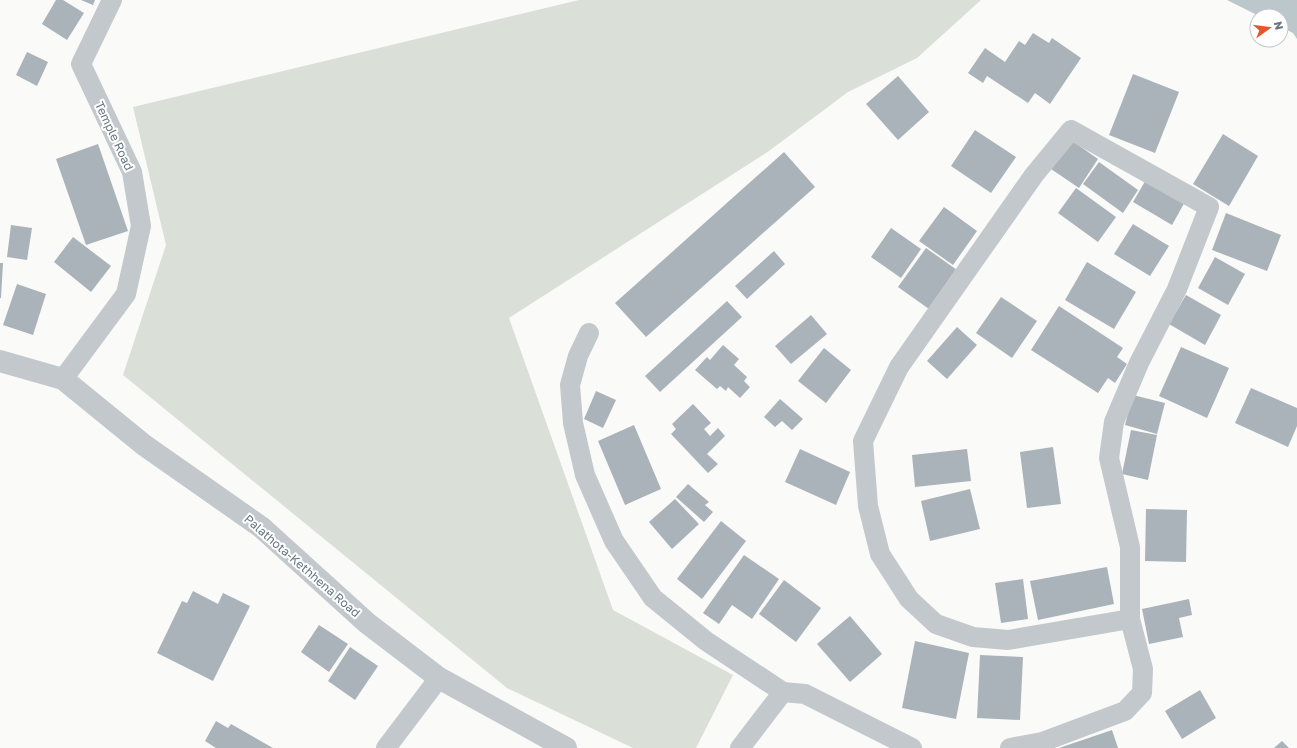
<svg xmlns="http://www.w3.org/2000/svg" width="1297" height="748" font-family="'Golos Text',sans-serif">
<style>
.green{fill:#dadfd7}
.water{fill:#bbc7cb}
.building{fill:#aab3b9}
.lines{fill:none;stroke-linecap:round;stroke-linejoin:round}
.minor{stroke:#c3c8cc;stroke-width:20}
.tertiary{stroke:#c3c8cc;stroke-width:22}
.labels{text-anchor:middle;stroke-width:4;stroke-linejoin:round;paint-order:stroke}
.street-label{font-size:12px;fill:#657683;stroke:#fff}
</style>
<rect width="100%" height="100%" fill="#fafaf8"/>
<path class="green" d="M579,0H981L917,58L848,92L769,151L509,318L613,610L733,675L696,748H633L507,688L123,375L166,245L133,107Z"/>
<path class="water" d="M1227,0H1297V39L1293,33L1281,27V16H1259Z"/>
<g class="building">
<path d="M56,0H63L84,13L67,40L42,24Z"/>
<path d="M81,0H95L93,5Z"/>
<path d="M1033,33L1049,43L1052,38L1081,58L1050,104L1035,93L1028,103L987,76L983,83L968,73L985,48L1005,62L1019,41L1025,45Z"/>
<path d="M27,52L48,62L37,86L16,75Z"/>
<path d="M1133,74L1179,92L1155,153L1109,135Z"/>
<path d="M898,76L929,112L898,140L866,104Z"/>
<path d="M975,130L1016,157L991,193L951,166Z"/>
<path d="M1223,134L1258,156L1229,206L1193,184Z"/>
<path d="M1071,140L1098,159L1079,188L1051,169Z"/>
<path d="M98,144L128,231L86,245L56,159Z"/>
<path d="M784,152L815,187L646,337L615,303Z"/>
<path d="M1099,162L1138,190L1123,213L1083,184Z"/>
<path d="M1147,178L1186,200L1172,225L1133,202Z"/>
<path d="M1076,188L1116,217L1098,242L1058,213Z"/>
<path d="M944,207L977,231L953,265L919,241Z"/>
<path d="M1226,213L1281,235L1267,271L1212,250Z"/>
<path d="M1133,224L1169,246L1150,276L1114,254Z"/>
<path d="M11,225L32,228L27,260L7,257Z"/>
<path d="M891,228L921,249L901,278L871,257Z"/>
<path d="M73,237L111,266L91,292L54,262Z"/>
<path d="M926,248L957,270L929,309L898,287Z"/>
<path d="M774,251L785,264L747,299L735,286Z"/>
<path d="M1215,257L1245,274L1228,305L1198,288Z"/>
<path d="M1087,262L1136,292L1114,329L1065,300Z"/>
<path d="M0,263H3L1,298H0Z"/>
<path d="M17,284L46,294L33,335L3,325Z"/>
<path d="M1186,295L1221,315L1205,345L1169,324Z"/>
<path d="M1001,297L1037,321L1012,358L976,333Z"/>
<path d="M727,301L742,317L660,392L645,376Z"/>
<path d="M1059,306L1123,348L1117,357L1127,364L1115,383L1108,378L1098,393L1031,350Z"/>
<path d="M811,315L827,334L791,364L775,346Z"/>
<path d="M957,327L977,345L947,379L927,361Z"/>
<path d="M723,345L739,359L734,365L747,377L744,381L750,387L740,398L728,387L726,391L720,386L717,389L695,370L707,357L710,360Z"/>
<path d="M1181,347L1229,368L1207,418L1159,396Z"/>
<path d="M824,348L851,370L826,403L798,381Z"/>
<path d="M1251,388L1297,408V426L1288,447L1235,423Z"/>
<path d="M596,391L616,400L603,428L584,419Z"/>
<path d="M1133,395L1165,403L1157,434L1125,425Z"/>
<path d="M780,399L803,419L792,430L782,421L775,427L764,417Z"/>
<path d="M693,404L711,423L704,429L710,436L718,428L725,436L707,454L718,464L708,473L671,434L676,429L672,424Z"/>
<path d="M634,425L661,489L625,505L598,441Z"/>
<path d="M1131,430L1157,435L1148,480L1122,474Z"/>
<path d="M1053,447L1061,504L1027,508L1020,452Z"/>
<path d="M800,449L850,472L836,505L785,482Z"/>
<path d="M967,449L971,481L915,487L912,455Z"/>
<path d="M688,484L709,502L705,505L713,512L704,522L676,497Z"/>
<path d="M970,489L980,529L930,541L921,501Z"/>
<path d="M675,499L699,524L672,549L649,522Z"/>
<path d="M1146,509L1187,510L1186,562L1145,561Z"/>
<path d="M721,521L746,541L702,599L677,579Z"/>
<path d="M744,555L779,579L752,619L732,605L719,624L703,613Z"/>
<path d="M1107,567L1114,604L1038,620L1030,581Z"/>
<path d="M1023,579L1028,619L1001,623L995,583Z"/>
<path d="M784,580L821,608L796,642L759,614Z"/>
<path d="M193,591L218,604L223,593L250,606L213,681L157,653L182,601L187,603Z"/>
<path d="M1189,599L1192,615L1179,618L1183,637L1149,644L1142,609Z"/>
<path d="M850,616L882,654L850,682L817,644Z"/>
<path d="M319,625L348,644L329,672L301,652Z"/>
<path d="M915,641L969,653L956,719L902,708Z"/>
<path d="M350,647L378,666L355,700L328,681Z"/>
<path d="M980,655L1023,657L1020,720L977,718Z"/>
<path d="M1200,690L1216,718L1182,739L1165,711Z"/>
<path d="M216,721L228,728L231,724L273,748H216L205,741Z"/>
<path d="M1112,730L1118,748H1059Z"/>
<path d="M1282,741L1289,748H1274Z"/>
</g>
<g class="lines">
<g class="minor">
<path d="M589,333L578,356L570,385L573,423L585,475L614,541L653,598L706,641L783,692"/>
<path d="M63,379L126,294L141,226L132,172L81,64L112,0"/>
<path d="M386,748L439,678"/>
<path d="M740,748L783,692L805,694L912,748"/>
<path d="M1010,748L1042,742L1125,711L1142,693L1143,669L1130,619V547L1109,458L1114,422L1139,363L1177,289L1209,207L1071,130L1034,175L899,367L863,441L868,506L880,554L909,599L936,624L973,637L1008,640L1130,619"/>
</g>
<path class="tertiary" d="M0,361L63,379L144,445L261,527L367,623L439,678L566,748"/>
</g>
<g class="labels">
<g class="street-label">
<text transform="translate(114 136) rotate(65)" y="4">Temple Road</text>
<text transform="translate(302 566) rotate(41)" y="4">Palathota-Kethhena Road</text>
</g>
</g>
<g transform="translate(1269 28) rotate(76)"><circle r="19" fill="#ffffff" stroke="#c1c8cd"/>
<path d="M0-3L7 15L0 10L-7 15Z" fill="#e4572e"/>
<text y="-6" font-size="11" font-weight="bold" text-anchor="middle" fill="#657683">N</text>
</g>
</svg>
